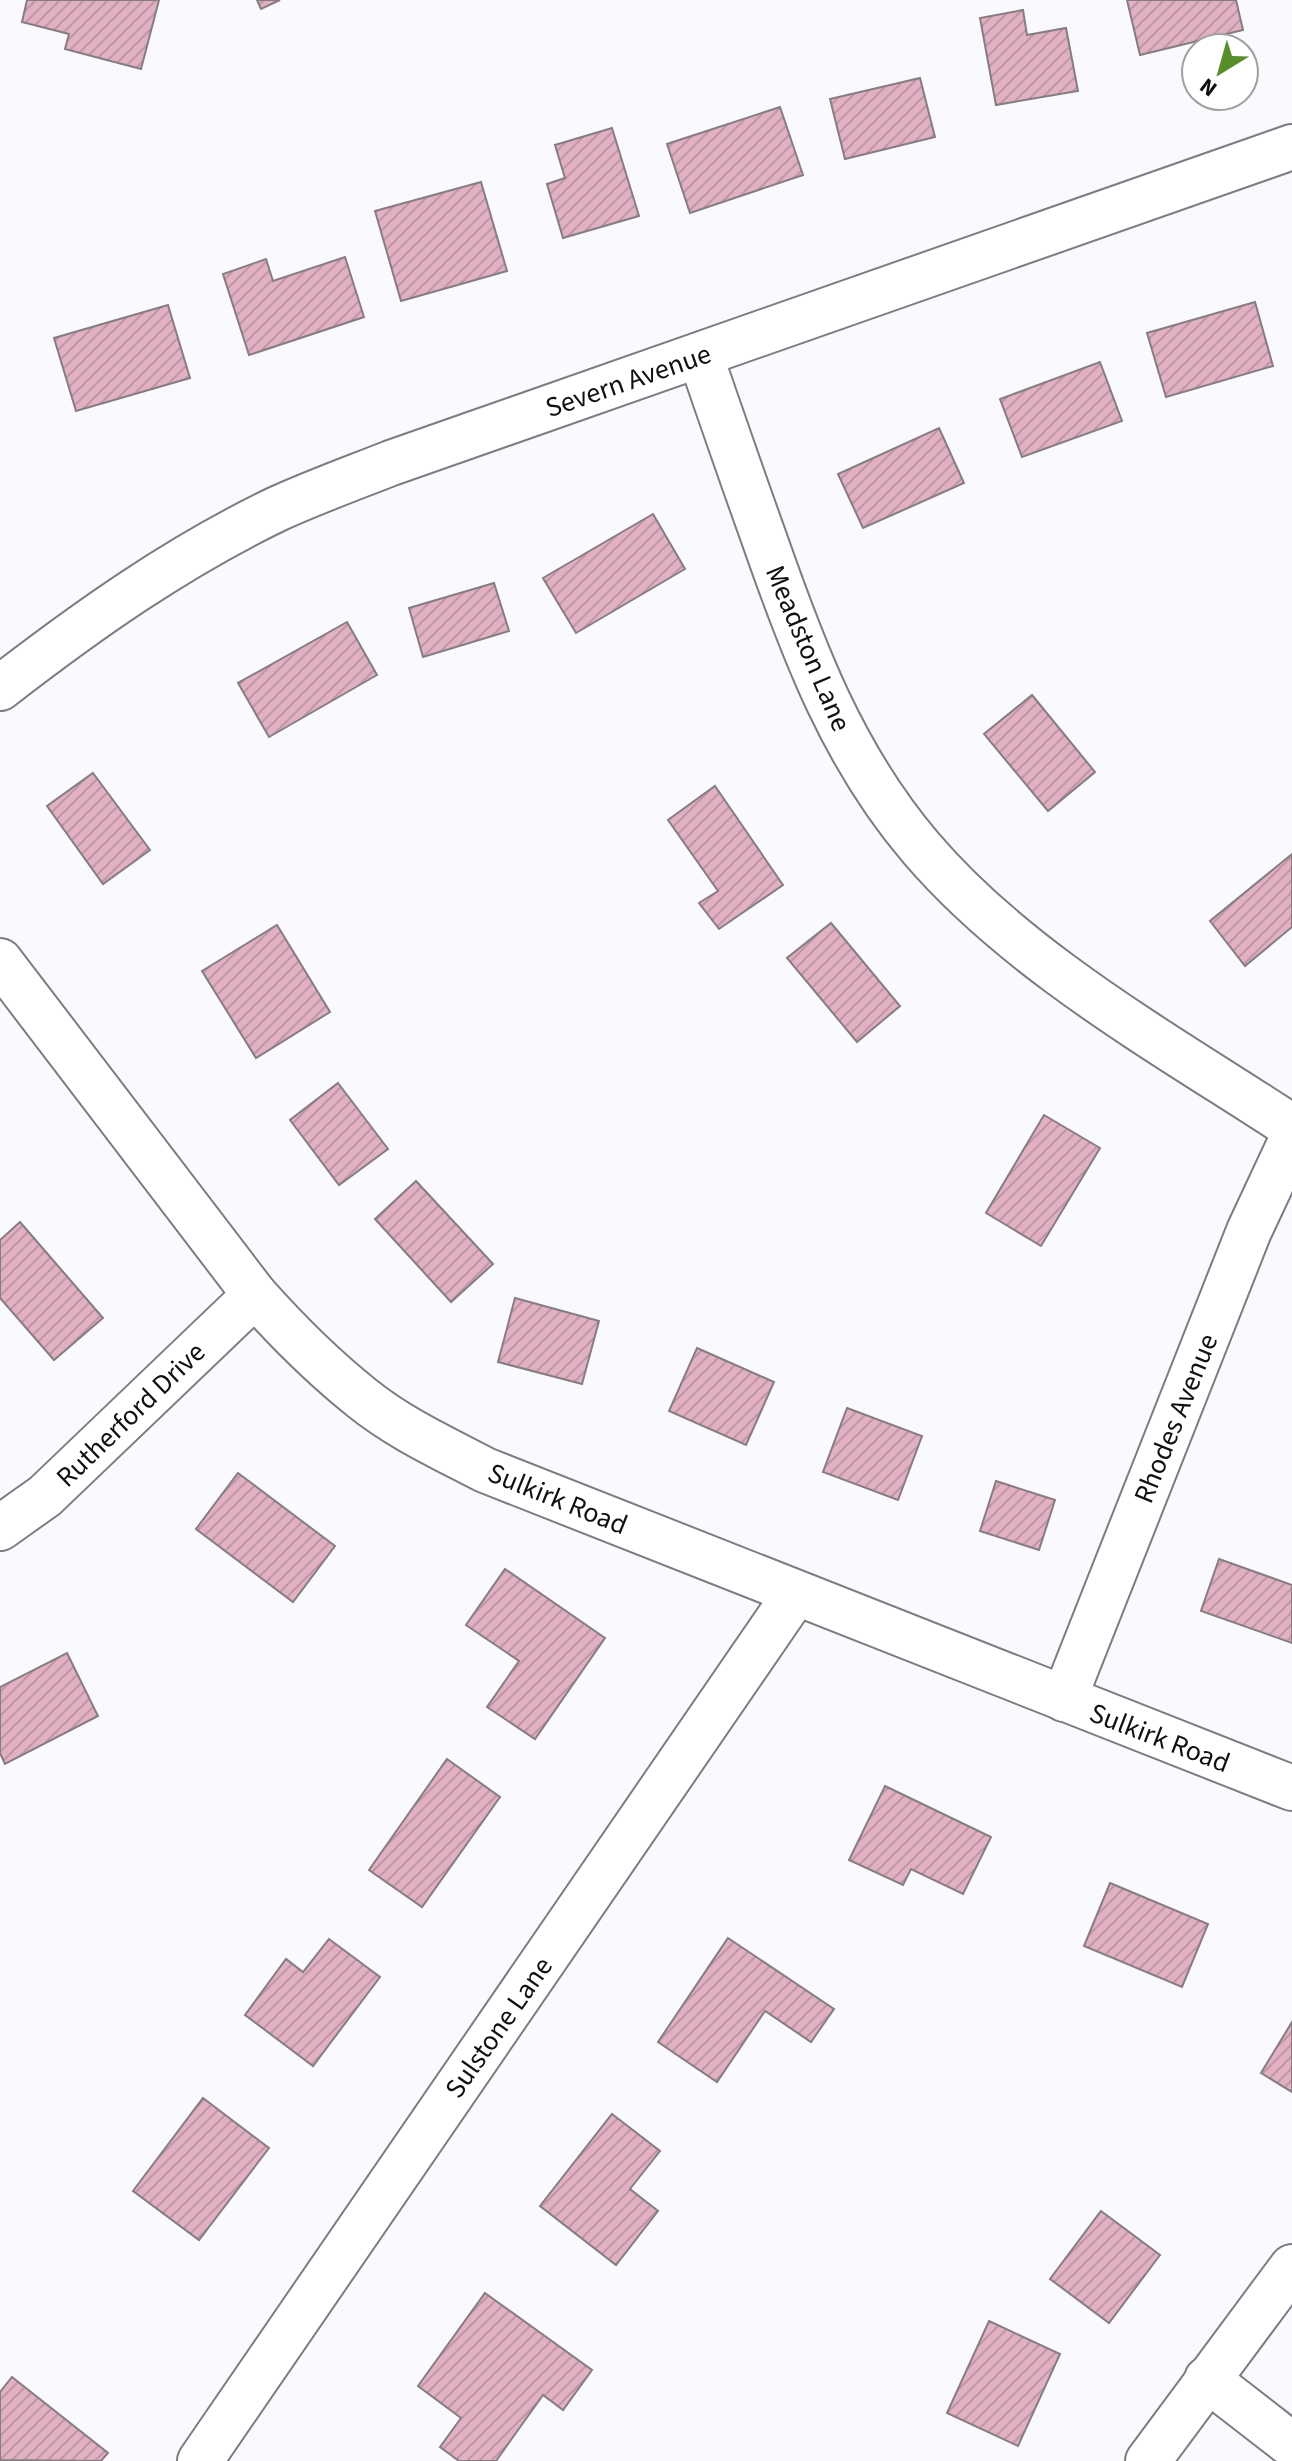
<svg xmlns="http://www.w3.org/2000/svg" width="1292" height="2461" font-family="'Source Sans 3',sans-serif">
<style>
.building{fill:url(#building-hatch);stroke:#867d80;stroke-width:2}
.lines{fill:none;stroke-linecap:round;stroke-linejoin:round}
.minor-casing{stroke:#7d7c84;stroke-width:48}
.minor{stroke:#fff;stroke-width:44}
.labels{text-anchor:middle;stroke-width:8;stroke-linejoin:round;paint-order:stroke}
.street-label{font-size:28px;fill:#100f12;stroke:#fff}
</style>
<defs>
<pattern id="building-hatch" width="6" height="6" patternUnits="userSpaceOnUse" patternTransform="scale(2)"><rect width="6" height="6" fill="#e1b0c2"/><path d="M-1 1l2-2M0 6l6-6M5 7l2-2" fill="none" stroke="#c096a6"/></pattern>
</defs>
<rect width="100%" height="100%" fill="#f9f9fe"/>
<g class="building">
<path d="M27,0H159L141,69L65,49L69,34L22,22Z"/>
<path d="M257,0H280L261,9Z"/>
<path d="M1127,0H1236L1243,30L1140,55Z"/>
<path d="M1023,10L1027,35L1066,28L1078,91L996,105L980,18Z"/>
<path d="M920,78L935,137L845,159L830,99Z"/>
<path d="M780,107L803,175L690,213L667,144Z"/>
<path d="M612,128L639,216L563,238L547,184L565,178L555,145Z"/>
<path d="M481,182L507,271L401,301L375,211Z"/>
<path d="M345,257L364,317L249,355L223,274L266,259L273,281Z"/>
<path d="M1255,302L1273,366L1166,397L1147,333Z"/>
<path d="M168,305L190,378L76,411L54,338Z"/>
<path d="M1100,362L1122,421L1022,457L1000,399Z"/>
<path d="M939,428L964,483L863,528L838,474Z"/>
<path d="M653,514L685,569L576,633L543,578Z"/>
<path d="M494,583L509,631L423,657L409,608Z"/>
<path d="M347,622L377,675L269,737L238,683Z"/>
<path d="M1032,695L1095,772L1048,811L984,734Z"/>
<path d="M93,773L150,850L103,884L47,806Z"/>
<path d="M715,786L783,885L719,929L699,903L718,891L668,820Z"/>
<path d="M1292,854V927L1245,966L1210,921Z"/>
<path d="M831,923L900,1006L857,1042L787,958Z"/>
<path d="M277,925L330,1012L256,1058L202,971Z"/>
<path d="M338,1083L388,1149L339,1185L290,1120Z"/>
<path d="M1044,1115L1100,1148L1041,1246L986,1213Z"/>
<path d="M416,1181L493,1264L451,1302L375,1219Z"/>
<path d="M20,1222L103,1318L54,1360L0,1298V1240Z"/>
<path d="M515,1298L599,1321L582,1384L498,1362Z"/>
<path d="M697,1348L774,1382L746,1445L669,1411Z"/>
<path d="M847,1408L922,1436L898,1500L823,1472Z"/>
<path d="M238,1473L335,1546L293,1602L196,1529Z"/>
<path d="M996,1481L1055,1500L1039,1550L980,1531Z"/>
<path d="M1219,1559L1292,1585V1643L1201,1611Z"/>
<path d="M505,1569L605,1638L535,1739L487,1707L519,1661L466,1625Z"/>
<path d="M67,1653L98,1716L5,1764L0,1753V1687Z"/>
<path d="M447,1759L500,1797L422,1907L369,1870Z"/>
<path d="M885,1786L991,1837L963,1894L911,1869L903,1885L849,1860Z"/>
<path d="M1110,1883L1208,1924L1182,1987L1084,1946Z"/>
<path d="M728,1938L834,2009L811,2042L765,2011L717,2082L658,2042Z"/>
<path d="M329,1939L380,1977L313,2066L245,2015L286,1959L303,1972Z"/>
<path d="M1292,2022V2092L1261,2073Z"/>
<path d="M203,2098L269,2148L199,2240L133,2191Z"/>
<path d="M612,2114L660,2151L630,2189L658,2211L616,2265L540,2206Z"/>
<path d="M1101,2211L1160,2255L1109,2323L1050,2279Z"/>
<path d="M485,2293L592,2370L563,2410L543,2395L496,2461H459L440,2447L461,2418L418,2386Z"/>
<path d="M989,2321L1060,2354L1018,2446L947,2413Z"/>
<path d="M12,2377L108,2453L101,2461L0,2460V2392Z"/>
</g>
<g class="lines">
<defs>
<g id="minor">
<path d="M700,355C721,416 742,477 764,538C803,650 843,757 921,848C1019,963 1167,1045 1292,1127"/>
<path d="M0,688C88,620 177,557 277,509C314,492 353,478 391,463L1292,147"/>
<path d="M0,961L255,1295C288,1332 323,1367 362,1398C399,1428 443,1448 485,1470L1292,1788"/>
<path d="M0,1528L45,1496L255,1295"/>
<path d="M1064,1699L1249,1231L1292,1139"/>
<path d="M1207,2379L1292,2445"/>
<path d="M200,2461L796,1593"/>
<path d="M1148,2461L1292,2267"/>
</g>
</defs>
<use href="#minor" class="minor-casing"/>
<use href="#minor" class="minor"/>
</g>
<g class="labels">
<g class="street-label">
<text transform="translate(628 380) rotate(-19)" y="10">Severn Avenue</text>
<text transform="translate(809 648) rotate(67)" y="10">Meadston Lane</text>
<text transform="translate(130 1414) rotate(-44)" y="10">Rutherford Drive</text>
<text transform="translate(1175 1418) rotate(-68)" y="10">Rhodes Avenue</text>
<text transform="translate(558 1498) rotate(22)" y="10">Sulkirk Road</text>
<text transform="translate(1160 1737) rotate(21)" y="10">Sulkirk Road</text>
<text transform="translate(498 2027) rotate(-55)" y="10">Sulstone Lane</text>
</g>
</g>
<g transform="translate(1220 72) rotate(217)"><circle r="38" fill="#ffffff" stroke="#9f9fa0" stroke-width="2"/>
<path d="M0-6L14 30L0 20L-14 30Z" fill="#568e2b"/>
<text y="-12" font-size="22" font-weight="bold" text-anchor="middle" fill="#100f12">N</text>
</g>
</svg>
